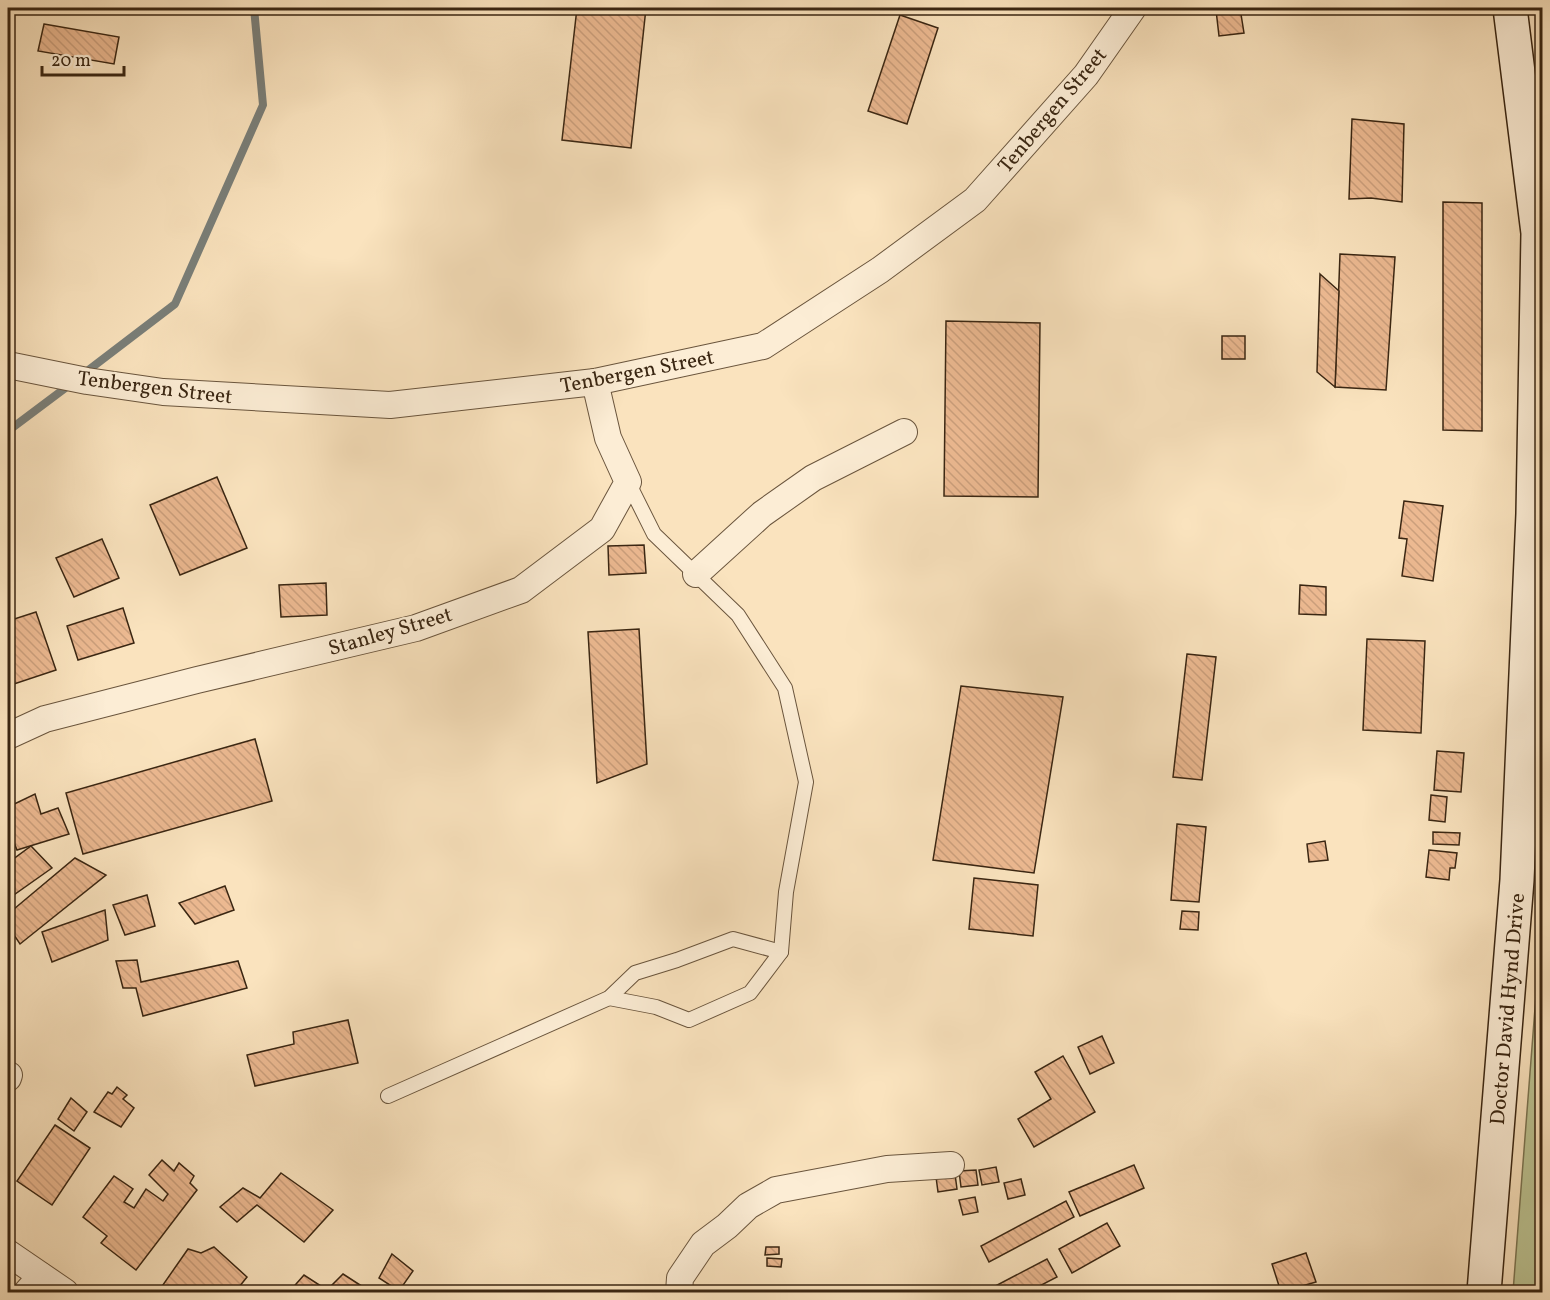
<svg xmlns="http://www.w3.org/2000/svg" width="1550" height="1300" font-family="Vollkorn,serif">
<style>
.garden{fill:#bcc493;stroke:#7b7552;stroke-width:1.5}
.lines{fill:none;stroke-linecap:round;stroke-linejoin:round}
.stream{stroke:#7a7f79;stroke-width:8}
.building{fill:url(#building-back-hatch);stroke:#3a2612;stroke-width:1.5}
.lane-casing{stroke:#6a553d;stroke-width:16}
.street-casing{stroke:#6a553d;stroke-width:28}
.secondary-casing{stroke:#3a2612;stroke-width:36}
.lane{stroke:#fcedd5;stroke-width:14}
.street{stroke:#fcedd5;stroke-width:26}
.secondary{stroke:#fcedd5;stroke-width:33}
.labels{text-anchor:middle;stroke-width:4.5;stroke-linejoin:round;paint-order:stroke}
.street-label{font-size:21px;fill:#3a2612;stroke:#fcedd5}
</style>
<defs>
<pattern id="building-back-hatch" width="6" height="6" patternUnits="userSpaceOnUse" patternTransform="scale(1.5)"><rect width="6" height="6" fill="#ecb991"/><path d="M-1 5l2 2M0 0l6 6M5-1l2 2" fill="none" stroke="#cb9f7c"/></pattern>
</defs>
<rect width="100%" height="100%" fill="#fae3be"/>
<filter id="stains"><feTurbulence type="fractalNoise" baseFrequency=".00333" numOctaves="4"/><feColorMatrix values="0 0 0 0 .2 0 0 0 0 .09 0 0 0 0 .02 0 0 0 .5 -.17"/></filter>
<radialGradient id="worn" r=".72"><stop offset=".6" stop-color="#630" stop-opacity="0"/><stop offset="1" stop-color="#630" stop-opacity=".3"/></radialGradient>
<path class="garden" d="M1542,918V1292H1513Z"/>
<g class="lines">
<g class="stream">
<path d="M82,375L175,304L263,105L254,8"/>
<path d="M8,431L72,383"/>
</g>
</g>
<g class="building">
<path d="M577,8H646L631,148L562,140Z"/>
<path d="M1240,8L1244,33L1219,36L1216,10Z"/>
<path d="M900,15L938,28L907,124L868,111Z"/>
<path d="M44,24L119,37L114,64L38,51Z"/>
<path d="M1352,119L1404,124L1402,202L1371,198L1349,199Z"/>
<path d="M1443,202L1482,203V431L1443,430Z"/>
<path d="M1340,254L1395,257L1386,390L1335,387Z"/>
<path d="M1320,274L1339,291L1335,387L1317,372Z"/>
<path d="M946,321L1040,323L1038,497L944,496Z"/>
<rect x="1222" y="336" width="23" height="23"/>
<path d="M217,477L247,548L180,575L150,505Z"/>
<path d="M1404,501L1443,506L1433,581L1402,576L1407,539L1399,538Z"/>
<path d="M102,539L119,578L74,597L56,558Z"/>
<path d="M644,545L646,573L609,575L608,546Z"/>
<path d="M326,583L327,615L281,617L279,585Z"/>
<path d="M1300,585L1326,587V615L1299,614Z"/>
<path d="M123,608L134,643L78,660L67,626Z"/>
<path d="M36,612L56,670L8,686V621Z"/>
<path d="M639,629L647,764L597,783L588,632Z"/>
<path d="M1367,639L1425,641L1421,733L1363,730Z"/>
<path d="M1187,654L1216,657L1202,780L1173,777Z"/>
<path d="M961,686L1063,697L1034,873L933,860Z"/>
<path d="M255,739L272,801L83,854L66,793Z"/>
<path d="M1437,751L1464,753L1461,792L1434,790Z"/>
<path d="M35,794L41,814L58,808L69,834L17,850L8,828V807Z"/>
<path d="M1431,795L1447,797L1445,822L1429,820Z"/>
<path d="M1177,824L1206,827L1199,902L1171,900Z"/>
<path d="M1433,832L1460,833L1459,845L1433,844Z"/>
<path d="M1325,841L1328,860L1309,862L1307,844Z"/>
<path d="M31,846L52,868L8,899V863Z"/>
<path d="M1429,850L1457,853L1455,868H1450L1449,880L1426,877Z"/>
<path d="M75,858L106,875L20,944L8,926V914Z"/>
<path d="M974,878L1038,885L1033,936L969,929Z"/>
<path d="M225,886L234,910L195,924L179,903Z"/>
<path d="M147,895L155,926L125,935L113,905Z"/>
<path d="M105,910L108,940L52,962L42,932Z"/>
<path d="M1182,911L1199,912L1198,930L1180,929Z"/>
<path d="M137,960L141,982L238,961L247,988L143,1016L136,988H123L116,961Z"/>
<path d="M348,1020L358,1063L255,1086L247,1055L294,1044L293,1032Z"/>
<path d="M1102,1036L1114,1063L1090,1074L1078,1047Z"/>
<path d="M1063,1056L1095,1112L1034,1147L1018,1119L1051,1099L1035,1072Z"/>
<path d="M117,1087L127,1095L123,1099L134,1108L121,1127L94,1112L108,1092L112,1094Z"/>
<path d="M71,1098L87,1112L74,1131L58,1119Z"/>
<path d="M55,1125L90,1148L52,1205L17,1181Z"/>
<path d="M162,1160L174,1171L179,1163L194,1176L190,1183L197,1190L136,1270L101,1243L107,1236L83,1217L114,1176L133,1189L124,1202L134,1208L146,1189L163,1201L168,1194L149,1175Z"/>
<path d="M1134,1165L1144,1188L1080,1216L1069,1192Z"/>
<path d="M996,1167L999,1182L982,1185L979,1170Z"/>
<path d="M976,1170L978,1185L961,1187L959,1171Z"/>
<path d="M281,1173L333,1210L304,1242L257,1205L237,1222L220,1207L243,1188L260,1198Z"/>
<path d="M955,1174L957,1189L938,1192L936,1177Z"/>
<path d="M1021,1179L1025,1195L1008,1199L1004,1183Z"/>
<path d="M975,1197L978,1212L963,1215L959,1200Z"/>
<path d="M1066,1201L1074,1217L989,1262L981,1246Z"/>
<path d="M1107,1223L1120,1246L1072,1273L1059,1249Z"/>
<path d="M214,1247L247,1277L235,1292H158L188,1249L201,1253Z"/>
<path d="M766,1247H779V1254L765,1255Z"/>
<path d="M1306,1253L1316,1282L1281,1292L1272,1264Z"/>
<path d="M392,1254L413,1271L399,1291L379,1278Z"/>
<path d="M767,1258L782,1259L781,1267L767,1266Z"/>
<path d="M1047,1259L1057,1277L1028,1292H984Z"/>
<path d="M343,1274L371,1292H289L304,1275L327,1290Z"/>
</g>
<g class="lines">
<defs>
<g id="lane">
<path d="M609,998L656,1007L689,1020L750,993L781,952L786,892L806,782L785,688L738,615L654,534L628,482"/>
<path d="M388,1096L609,998L635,973L677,960L733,939L781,952"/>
</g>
<g id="street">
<path d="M8,365L87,381L163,392L390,405L595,382L763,346L880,270L975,200L1086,75L1133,8"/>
<path d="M696,574L762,514L813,478L904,432"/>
<path d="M8,736L45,719L197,680L416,628L521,590L602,529L628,482L608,438L595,382"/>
<path d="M8,1078L9,1075"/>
<path d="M8,1253L65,1292"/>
<path d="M27,1292L41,1276"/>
<path d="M679,1292L680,1278L703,1244L727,1226L748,1206L776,1190L887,1169L951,1165"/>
</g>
<path id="secondary" d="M1484,1292L1517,880L1533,514L1538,233L1510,8"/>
</defs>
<use href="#lane" class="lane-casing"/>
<use href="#street" class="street-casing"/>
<use href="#secondary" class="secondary-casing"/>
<use href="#lane" class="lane"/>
<use href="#street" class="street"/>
<use href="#secondary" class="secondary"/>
</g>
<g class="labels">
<g class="street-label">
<text transform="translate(1052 110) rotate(-50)" y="7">Tenbergen Street</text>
<text transform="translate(637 371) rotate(-11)" y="7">Tenbergen Street</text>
<text transform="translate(155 387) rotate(7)" y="7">Tenbergen Street</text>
<text transform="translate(390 631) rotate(-16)" y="7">Stanley Street</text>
<text transform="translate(1507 1009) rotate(-85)" y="7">Doctor David Hynd Drive</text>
</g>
</g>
<rect width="1550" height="1300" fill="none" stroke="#fae3be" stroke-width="30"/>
<rect x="9" y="9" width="1532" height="1282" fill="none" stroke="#3a2612" stroke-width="3"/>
<rect x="15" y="15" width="1520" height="1270" fill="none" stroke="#3a2612" stroke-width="1.5"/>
<path d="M42 66v9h82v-9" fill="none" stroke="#3a2612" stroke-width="3"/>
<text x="51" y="66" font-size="18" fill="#3a2612" stroke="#fcedd5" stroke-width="4.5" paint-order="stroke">20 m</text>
<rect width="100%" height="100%" filter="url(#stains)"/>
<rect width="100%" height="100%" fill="url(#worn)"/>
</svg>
